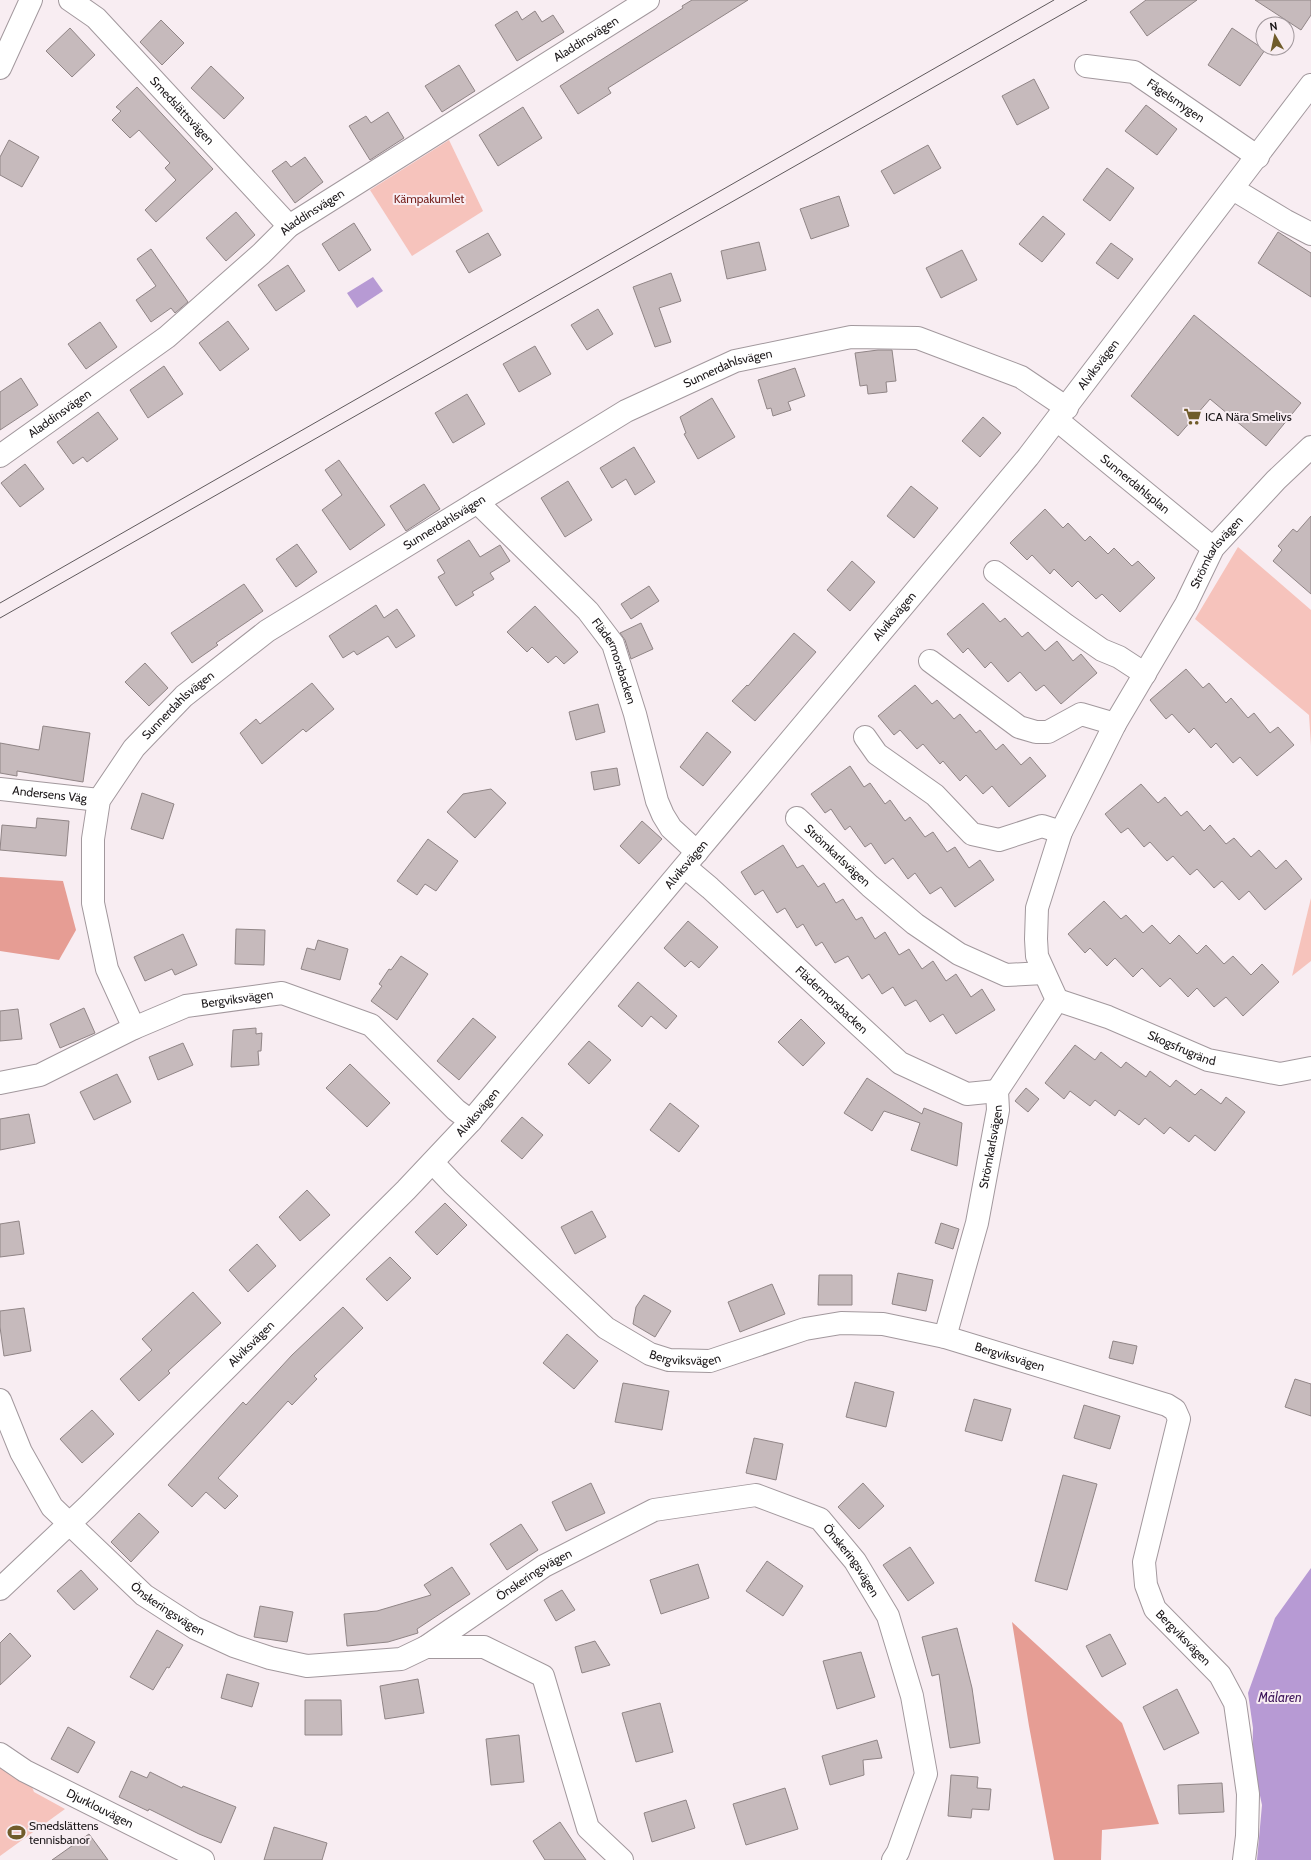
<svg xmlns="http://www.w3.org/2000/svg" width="1311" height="1860" font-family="Cabin,sans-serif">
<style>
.green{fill:#f6c3bc}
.forest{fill:#e69d94}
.water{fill:#b79ad4}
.building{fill:#c6babc;stroke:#908586}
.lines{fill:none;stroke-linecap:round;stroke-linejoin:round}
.minor-casing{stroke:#a2989d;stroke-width:24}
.minor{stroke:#fff;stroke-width:22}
.tram{stroke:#5f595c;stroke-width:1}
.labels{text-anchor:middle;stroke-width:4;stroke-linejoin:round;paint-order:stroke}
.street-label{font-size:12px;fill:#1b1719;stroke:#f8edf2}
.park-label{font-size:12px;fill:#7a2621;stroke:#f8edf2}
.poi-label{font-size:12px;fill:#1b1719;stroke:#f8edf2;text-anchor:start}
.water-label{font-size:13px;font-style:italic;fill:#3c1459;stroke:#f8edf2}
</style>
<rect width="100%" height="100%" fill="#f8edf2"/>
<g class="green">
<path d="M449,140L483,211L412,256L370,190Z"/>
<path d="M1238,547L1311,610V746L1309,715L1195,619Z"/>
<path d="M1311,898V961L1292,976Z"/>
<path d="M0,1767L32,1787L34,1792L65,1809L0,1856Z"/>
</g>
<g class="forest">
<path d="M0,877L63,881L76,930L59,960L0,951Z"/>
<path d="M1012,1622L1122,1723L1159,1824L1102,1830L1101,1860H1054L1029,1726Z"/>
</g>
<g class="water">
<path d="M373,277L383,291L357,308L347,293Z"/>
<path d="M1311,1568V1860H1257L1262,1805L1252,1758L1253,1728L1248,1693L1275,1618Z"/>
</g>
<g class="building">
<path d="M692,0H748L608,88L611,93L578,114L560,86L683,8L682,6Z"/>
<path d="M1146,0H1197L1147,36L1130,12Z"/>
<path d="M1255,0H1311V15L1301,30Z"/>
<path d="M517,11L522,20L535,11L542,22L553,15L564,32L517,61L495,25Z"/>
<path d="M161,20L184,43L162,65L140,42Z"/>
<path d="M70,28L95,55L72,77L46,51Z"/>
<path d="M1232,28L1265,50L1240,86L1208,65Z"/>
<path d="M459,65L475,91L442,112L425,86Z"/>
<path d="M211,66L244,98L224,119L191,88Z"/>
<path d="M1034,79L1049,108L1017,125L1002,96Z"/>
<path d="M137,87L213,169L156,222L145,210L176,180L165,168L170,163L139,130L130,138L112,120L121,111L116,107Z"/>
<path d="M1146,105L1177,129L1157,155L1125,131Z"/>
<path d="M523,107L542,138L498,166L479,135Z"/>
<path d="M388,112L404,138L370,160L349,126L366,116L371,123Z"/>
<path d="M9,140L39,157L22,187L0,175V157Z"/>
<path d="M928,145L941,168L894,194L881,171Z"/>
<path d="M305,157L323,182L295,203L272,171L286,161L291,167Z"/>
<path d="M1107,168L1134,188L1110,221L1083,200Z"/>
<path d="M839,196L849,226L811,239L800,209Z"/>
<path d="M236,212L255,235L226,261L206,238Z"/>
<path d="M1043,216L1065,234L1042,262L1019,244Z"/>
<path d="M354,223L371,250L339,271L322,244Z"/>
<path d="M1278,232L1311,253V297L1258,263Z"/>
<path d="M488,233L501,255L469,273L456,251Z"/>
<path d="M759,242L766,270L727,279L721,251Z"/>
<path d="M1111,243L1133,259L1118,279L1096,263Z"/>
<path d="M151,249L188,302L175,313L171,308L151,322L136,300L156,286L137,259Z"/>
<path d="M962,250L977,280L941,298L926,268Z"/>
<path d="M288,265L305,291L276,311L258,285Z"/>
<path d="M671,273L681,301L659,308L671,342L655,347L633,287Z"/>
<path d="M598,309L613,334L587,350L571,325Z"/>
<path d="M1194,315L1301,403L1266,446L1210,399L1178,436L1131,396Z"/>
<path d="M228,321L249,349L220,371L199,343Z"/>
<path d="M100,322L117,347L86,369L68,344Z"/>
<path d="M535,346L551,374L519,392L503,364Z"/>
<path d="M878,350H892L896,381L886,382L887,392L868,394L867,385L860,386L855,353Z"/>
<path d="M164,366L183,394L148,418L130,390Z"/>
<path d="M795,368L805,396L788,402L791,410L773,416L771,408L767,409L758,380Z"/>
<path d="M21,378L38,405L0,430V392Z"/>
<path d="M467,394L485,424L453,443L435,413Z"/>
<path d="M712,398L735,437L698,459L684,434L686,433L680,417Z"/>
<path d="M98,412L118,439L87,462L83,457L73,464L57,442Z"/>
<path d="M983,417L1001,433L980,457L962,441Z"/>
<path d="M634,447L655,482L635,495L626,479L612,488L600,468Z"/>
<path d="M339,460L385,525L350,550L322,510L342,495L325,470Z"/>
<path d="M25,464L44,489L20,507L1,483Z"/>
<path d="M568,481L592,520L565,537L541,498Z"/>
<path d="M424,484L440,509L406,531L390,506Z"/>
<path d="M911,486L938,508L914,538L887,516Z"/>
<path d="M1045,509L1063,528L1068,523L1085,541L1090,536L1108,554L1114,548L1132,566L1138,561L1155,578L1120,612L1102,594L1096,599L1078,581L1072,587L1054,569L1050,574L1032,555L1027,560L1010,543Z"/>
<path d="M1311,516V594L1273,561L1282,550L1278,546L1293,529L1297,532Z"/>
<path d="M469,540L480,557L500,545L510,561L490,573L494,579L472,592L474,595L456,606L438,577L445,573L437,560Z"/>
<path d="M297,544L317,572L296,587L276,559Z"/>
<path d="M852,561L875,582L850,611L827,590Z"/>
<path d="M244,584L263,611L216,643L218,645L192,663L171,633Z"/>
<path d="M649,586L659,601L631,619L621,604Z"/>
<path d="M983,603L1000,622L1005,618L1022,637L1028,632L1045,651L1057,641L1073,661L1081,654L1097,673L1061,704L1044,685L1036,691L1020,672L1008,682L991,662L985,668L968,648L963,653L947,634Z"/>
<path d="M376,605L384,618L397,609L415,636L396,648L388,636L357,655L354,651L343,658L329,636Z"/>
<path d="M535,606L578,652L564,664L556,656L548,663L532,647L527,652L507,632Z"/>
<path d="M641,623L653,649L631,659L625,640L620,633Z"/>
<path d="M794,633L816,652L755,721L732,701L747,685L748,686Z"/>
<path d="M145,663L168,688L149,706L125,682Z"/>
<path d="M1186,669L1203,688L1209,683L1226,703L1231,698L1248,718L1254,713L1270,733L1278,727L1294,745L1257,776L1240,757L1233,763L1216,743L1211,748L1194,728L1189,733L1172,714L1166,719L1150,700Z"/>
<path d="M312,683L334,709L306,732L303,729L262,764L240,733L256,719L260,724Z"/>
<path d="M915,685L932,704L937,700L954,719L960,714L976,733L980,730L996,750L1003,744L1021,765L1030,757L1046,776L1009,807L992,786L983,794L966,775L960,781L943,761L940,764L923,744L917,749L900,730L894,735L878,716Z"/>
<path d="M598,704L605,732L576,740L569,712Z"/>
<path d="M43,726L90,733L83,782L17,771V776L0,773V743L39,750Z"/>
<path d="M707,732L731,752L703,786L680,767Z"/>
<path d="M850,766L864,787L870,783L885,804L890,800L905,821L910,817L925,837L933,832L947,852L955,847L969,868L980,860L994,880L955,907L941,887L930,894L915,873L908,879L893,858L885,864L871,843L865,847L850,826L845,830L831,809L825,813L811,794Z"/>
<path d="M617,768L620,785L594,790L591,772Z"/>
<path d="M1141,784L1158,803L1165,797L1181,816L1187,811L1204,831L1210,825L1226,844L1234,838L1251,857L1259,850L1276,869L1286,860L1302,879L1265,910L1249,891L1239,900L1222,881L1214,888L1197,869L1190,875L1173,856L1167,861L1150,842L1144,847L1128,828L1121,833L1105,814Z"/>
<path d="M491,789L506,803L475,838L447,812L463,794Z"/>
<path d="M142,793L174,804L163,839L131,829Z"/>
<path d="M37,818L69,821L66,856L0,850L2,825L36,828Z"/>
<path d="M642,821L662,839L639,864L620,846Z"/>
<path d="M428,839L458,861L436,891L425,884L417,895L397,881Z"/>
<path d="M783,845L797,868L803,865L818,887L824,883L836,903L843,899L856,920L862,917L875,939L885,932L899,955L909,949L922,969L933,961L946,981L956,974L971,997L982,989L995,1010L956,1034L943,1014L930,1022L916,1000L905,1006L893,987L882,994L869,974L862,979L848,956L835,963L822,942L816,946L803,924L797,928L785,908L777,913L763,890L755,895L741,872Z"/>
<path d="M1104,901L1121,919L1126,915L1143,933L1152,925L1170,944L1179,935L1197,954L1206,945L1224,964L1233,956L1251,975L1262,964L1279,982L1243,1016L1226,997L1214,1007L1197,988L1188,997L1170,978L1160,987L1142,968L1133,977L1115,958L1107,966L1090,948L1085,953L1068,934Z"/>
<path d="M688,921L718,947L699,968L691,961L685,967L664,948Z"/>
<path d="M236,929L265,930L264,965L235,964Z"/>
<path d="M183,934L197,965L175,975L172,969L145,981L134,957Z"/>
<path d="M318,940L348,949L340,980L301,969L307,948L315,950Z"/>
<path d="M401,956L428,974L397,1020L371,1001L382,986L379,984L389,969L391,970Z"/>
<path d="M638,982L677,1016L666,1029L651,1016L642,1027L618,1006Z"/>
<path d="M84,1008L95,1033L60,1048L50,1024Z"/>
<path d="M18,1009L22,1039L0,1041V1011Z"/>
<path d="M473,1018L496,1037L459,1080L437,1061Z"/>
<path d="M801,1019L825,1043L803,1066L778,1042Z"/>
<path d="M256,1028V1034L262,1033L261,1051H258L259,1065L231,1067L233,1030Z"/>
<path d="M589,1041L611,1060L589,1084L568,1064Z"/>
<path d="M183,1043L193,1065L158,1080L149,1057Z"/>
<path d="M1075,1045L1095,1060L1101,1052L1121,1068L1126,1062L1146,1077L1150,1071L1170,1087L1176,1080L1195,1095L1201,1089L1221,1104L1226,1097L1245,1112L1215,1151L1195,1135L1189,1142L1170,1127L1164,1134L1145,1118L1139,1125L1119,1110L1115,1116L1095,1100L1090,1106L1070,1091L1064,1099L1045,1083Z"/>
<path d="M350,1064L390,1103L367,1127L326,1088Z"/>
<path d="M117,1074L131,1102L94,1120L80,1092Z"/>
<path d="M867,1078L922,1114L924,1108L962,1123L957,1166L911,1150L920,1123L884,1111L872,1131L844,1113Z"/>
<path d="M1026,1088L1039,1099L1028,1112L1015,1101Z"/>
<path d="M670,1103L699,1126L679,1152L650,1130Z"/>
<path d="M29,1114L35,1143L0,1150V1119Z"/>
<path d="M522,1117L543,1135L522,1159L501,1141Z"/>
<path d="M307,1190L330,1215L300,1241L279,1217Z"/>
<path d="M445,1203L467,1225L437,1255L415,1232Z"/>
<path d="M592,1211L606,1237L575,1254L561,1227Z"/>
<path d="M19,1221L24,1254L0,1257V1224Z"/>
<path d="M941,1223L959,1229L953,1249L935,1243Z"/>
<path d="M257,1244L276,1266L248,1292L229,1270Z"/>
<path d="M390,1257L411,1278L387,1301L366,1279Z"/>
<path d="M898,1273L933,1280L926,1311L892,1304Z"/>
<path d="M819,1275H852V1305H818Z"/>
<path d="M772,1284L785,1314L740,1332L728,1302Z"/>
<path d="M193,1292L221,1323L168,1371L170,1373L139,1401L120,1379L152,1350L142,1339Z"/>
<path d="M644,1295L671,1311L655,1337L633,1324L636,1307Z"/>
<path d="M343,1307L363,1328L314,1376L317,1379L292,1405L288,1401L218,1478L238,1496L225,1509L206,1492L192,1507L168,1485L243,1402L246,1405L292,1355Z"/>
<path d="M24,1308L31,1351L4,1356L0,1327V1311Z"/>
<path d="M567,1334L598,1361L574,1389L543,1363Z"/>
<path d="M1113,1341L1137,1346L1133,1364L1109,1358Z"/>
<path d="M1295,1379L1311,1384V1416L1285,1407Z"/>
<path d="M855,1382L894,1392L886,1427L846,1417Z"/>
<path d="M623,1383L669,1391L662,1430L615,1422Z"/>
<path d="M974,1399L1011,1409L1002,1441L965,1431Z"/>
<path d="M1084,1405L1120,1416L1110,1449L1074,1438Z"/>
<path d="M92,1410L114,1434L82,1463L60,1439Z"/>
<path d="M754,1438L783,1444L776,1480L746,1473Z"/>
<path d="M1063,1475L1097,1484L1067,1590L1035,1581Z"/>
<path d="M591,1483L605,1513L566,1531L552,1502Z"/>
<path d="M863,1483L884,1506L859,1529L838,1507Z"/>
<path d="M139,1513L159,1532L131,1562L111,1542Z"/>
<path d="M521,1524L538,1550L507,1570L490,1544Z"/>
<path d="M910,1547L934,1583L908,1601L883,1565Z"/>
<path d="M767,1561L803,1586L783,1616L746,1591Z"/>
<path d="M698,1564L709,1598L661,1614L650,1580Z"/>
<path d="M452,1567L470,1594L417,1629L418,1633L388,1642L347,1646L344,1614L377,1611L431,1595L424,1585Z"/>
<path d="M81,1570L98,1589L74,1610L57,1591Z"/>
<path d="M562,1590L575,1610L556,1621L544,1600Z"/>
<path d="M260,1606L293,1612L287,1642L254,1637Z"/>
<path d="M957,1628L972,1688L980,1743L950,1748L939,1674L932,1676L922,1637Z"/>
<path d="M157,1630L183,1645L169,1668L167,1667L153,1690L130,1677Z"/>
<path d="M10,1633L31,1656L0,1685V1643Z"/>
<path d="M1110,1634L1126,1664L1102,1677L1086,1646Z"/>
<path d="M595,1641L610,1665L582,1673L575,1647Z"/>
<path d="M861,1652L875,1697L837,1709L823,1661Z"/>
<path d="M227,1674L259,1683L252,1707L221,1698Z"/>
<path d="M418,1679L424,1713L385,1719L380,1686Z"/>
<path d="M1177,1689L1199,1733L1164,1750L1143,1707Z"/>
<path d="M305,1700H341L342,1735H305Z"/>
<path d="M660,1703L673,1752L636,1762L622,1713Z"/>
<path d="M68,1727L95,1742L78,1773L51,1759Z"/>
<path d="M519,1735L524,1782L491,1785L486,1739Z"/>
<path d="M877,1740L882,1758L863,1760L864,1775L830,1785L822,1756Z"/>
<path d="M131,1771L147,1778L150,1772L182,1788L183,1786L236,1807L221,1843L199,1834L149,1809L148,1811L119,1797Z"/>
<path d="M951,1775L978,1777L977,1788L991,1789L989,1810L972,1809L971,1818L948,1816Z"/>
<path d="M1222,1783L1224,1812L1179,1814L1178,1785Z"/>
<path d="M785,1788L798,1829L746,1845L733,1804Z"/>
<path d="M686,1800L695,1828L652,1842L644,1813Z"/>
<path d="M560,1822L576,1846L586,1860H545L533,1841Z"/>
<path d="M274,1827L327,1843L322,1860H264Z"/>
<path d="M89,1834L108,1860H52Z"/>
</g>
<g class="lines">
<defs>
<g id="minor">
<path id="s1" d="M70,0L96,18L289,226"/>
<path id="s2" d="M1086,66L1134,72L1258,157"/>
<path d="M0,68L31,0"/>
<path d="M1233,189L1286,221L1311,234"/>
<path id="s3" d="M1057,420L1213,548"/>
<path id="s4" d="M0,456L167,337L261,254L289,226L648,0"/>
<path id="s5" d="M477,502L588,611L613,644L635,714L657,801L663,815L671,828L697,852"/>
<path d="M995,572L1066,625L1102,650L1119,657L1145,674"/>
<path d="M930,661L1019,727L1036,732H1048L1081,714L1115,724"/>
<path d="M865,737L877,754L935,795L972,834L999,840L1042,826L1061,832"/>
<path id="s6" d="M0,789L99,800"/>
<path id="s7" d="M797,818L870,886L915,924L959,954L1006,975L1044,973"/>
<path id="s8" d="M685,867L710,888L900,1063L967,1094L997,1091"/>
<path id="s9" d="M1057,1000L1108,1017L1208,1060L1280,1074L1311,1068"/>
<path id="s10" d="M134,1028L107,969L93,903V839L99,800L134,748L184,696L267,631L626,411L735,361L851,337L918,338L1021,377L1067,408"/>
<path id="s11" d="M0,1083L40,1075L134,1028L186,1006L282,993L371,1025L456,1110L471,1121"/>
<path id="s12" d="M433,1163L453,1184L606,1328L650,1354L669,1360L710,1361L805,1329L841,1323L883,1324L945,1337L1167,1405L1175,1410L1179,1419L1144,1562L1146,1585L1155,1609L1220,1675L1235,1703L1248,1794L1247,1836L1244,1860"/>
<path id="s13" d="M945,1337L977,1223L998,1110L997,1091L1057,1000L1037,956L1036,939L1037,908L1061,832L1115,724L1186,604L1213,548L1276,480L1311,447"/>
<path id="s14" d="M0,1400L21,1452L52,1507L144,1595L195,1628L234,1646L270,1658L307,1666L401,1659L426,1647H484L543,1676L588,1828L622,1860"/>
<path id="s15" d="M0,1589L87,1507L406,1190L471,1121L1028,457L1311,85"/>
<path id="s16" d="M426,1647L544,1566L654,1510L756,1495L820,1519L855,1561L888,1616L912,1696L926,1774L898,1852L893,1860"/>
<path id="s17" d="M0,1754L25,1771L203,1860"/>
</g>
</defs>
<use href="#minor" class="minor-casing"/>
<use href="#minor" class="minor"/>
<g class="tram">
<path d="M0,603L1054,0"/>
<path d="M0,618L1087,0"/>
</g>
</g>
<defs>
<symbol id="supermarket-bare" viewBox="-9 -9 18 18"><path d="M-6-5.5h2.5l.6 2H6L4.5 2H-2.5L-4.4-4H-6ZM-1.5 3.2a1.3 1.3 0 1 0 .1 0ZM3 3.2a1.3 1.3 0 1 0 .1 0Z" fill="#705c2b" stroke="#f8edf2" stroke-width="2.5" paint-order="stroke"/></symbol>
<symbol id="stadium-bare" viewBox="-9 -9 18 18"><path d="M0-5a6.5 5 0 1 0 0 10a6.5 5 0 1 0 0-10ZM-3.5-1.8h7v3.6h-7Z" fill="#705c2b" stroke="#f8edf2" stroke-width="2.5" paint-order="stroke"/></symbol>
</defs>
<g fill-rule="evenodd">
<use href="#supermarket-bare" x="1180" y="404" width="25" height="25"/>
<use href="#stadium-bare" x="4" y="1820" width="25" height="25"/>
</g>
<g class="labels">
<g class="street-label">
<text dy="4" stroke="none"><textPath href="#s4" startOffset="721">Aladdinsvägen</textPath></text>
<text dy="4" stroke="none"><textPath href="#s2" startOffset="99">Fågelsmygen</textPath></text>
<text dy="4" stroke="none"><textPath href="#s1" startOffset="158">Smedslättsvägen</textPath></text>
<text dy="4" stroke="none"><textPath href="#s4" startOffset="397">Aladdinsvägen</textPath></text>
<text dy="4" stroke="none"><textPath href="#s15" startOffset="1647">Alviksvägen</textPath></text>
<text dy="4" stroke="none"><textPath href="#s10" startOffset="1008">Sunnerdahlsvägen</textPath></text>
<text dy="4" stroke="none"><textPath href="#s4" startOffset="73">Aladdinsvägen</textPath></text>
<text dy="4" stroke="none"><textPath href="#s3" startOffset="101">Sunnerdahlsplan</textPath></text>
<text dy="4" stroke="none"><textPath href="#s10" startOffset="684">Sunnerdahlsvägen</textPath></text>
<text dy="4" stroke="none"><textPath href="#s13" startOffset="858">Strömkarlsvägen</textPath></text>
<text dy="4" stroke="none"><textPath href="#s15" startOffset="1323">Alviksvägen</textPath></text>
<text dy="4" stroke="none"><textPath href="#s5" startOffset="213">Flädermorsbacken</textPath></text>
<text dy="4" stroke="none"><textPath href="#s10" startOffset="360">Sunnerdahlsvägen</textPath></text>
<text dy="4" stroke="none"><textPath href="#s6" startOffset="50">Andersens Väg</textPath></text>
<text dy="4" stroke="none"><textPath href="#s7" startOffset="55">Strömkarlsvägen</textPath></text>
<text dy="4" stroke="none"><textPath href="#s15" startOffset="999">Alviksvägen</textPath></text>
<text dy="4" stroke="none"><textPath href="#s11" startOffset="254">Bergviksvägen</textPath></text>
<text dy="4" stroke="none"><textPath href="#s8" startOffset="198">Flädermorsbacken</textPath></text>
<text dy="4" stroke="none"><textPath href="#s9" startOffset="134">Skogsfrugränd</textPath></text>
<text dy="4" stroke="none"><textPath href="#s15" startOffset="675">Alviksvägen</textPath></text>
<text dy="4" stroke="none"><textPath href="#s13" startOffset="196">Strömkarlsvägen</textPath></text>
<text dy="4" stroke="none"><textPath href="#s15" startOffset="351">Alviksvägen</textPath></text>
<text dy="4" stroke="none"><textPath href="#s12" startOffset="326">Bergviksvägen</textPath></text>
<text dy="4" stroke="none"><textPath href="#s12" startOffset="661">Bergviksvägen</textPath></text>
<text dy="4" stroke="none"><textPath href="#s16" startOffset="490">Önskeringsvägen</textPath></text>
<text dy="4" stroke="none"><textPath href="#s16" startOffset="130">Önskeringsvägen</textPath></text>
<text dy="4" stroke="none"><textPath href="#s14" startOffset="274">Önskeringsvägen</textPath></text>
<text dy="4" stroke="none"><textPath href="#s12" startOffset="1081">Bergviksvägen</textPath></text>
<text dy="4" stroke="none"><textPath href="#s17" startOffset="114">Djurklouvägen</textPath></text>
</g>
<g class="park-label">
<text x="429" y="203">Kämpakumlet</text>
</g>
<g class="poi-label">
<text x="1205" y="421">ICA Nära Smelivs</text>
<text x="29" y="1830">Smedslättens<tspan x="29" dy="14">tennisbanor</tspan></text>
</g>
<g class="water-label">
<text x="1280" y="1702">Mälaren</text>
</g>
</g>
<g transform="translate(1275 36) rotate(351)"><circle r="19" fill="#f8edf2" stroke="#a0979b"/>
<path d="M0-3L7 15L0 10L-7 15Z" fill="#705c2b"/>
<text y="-6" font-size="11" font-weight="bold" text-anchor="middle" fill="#1b1719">N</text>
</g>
</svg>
